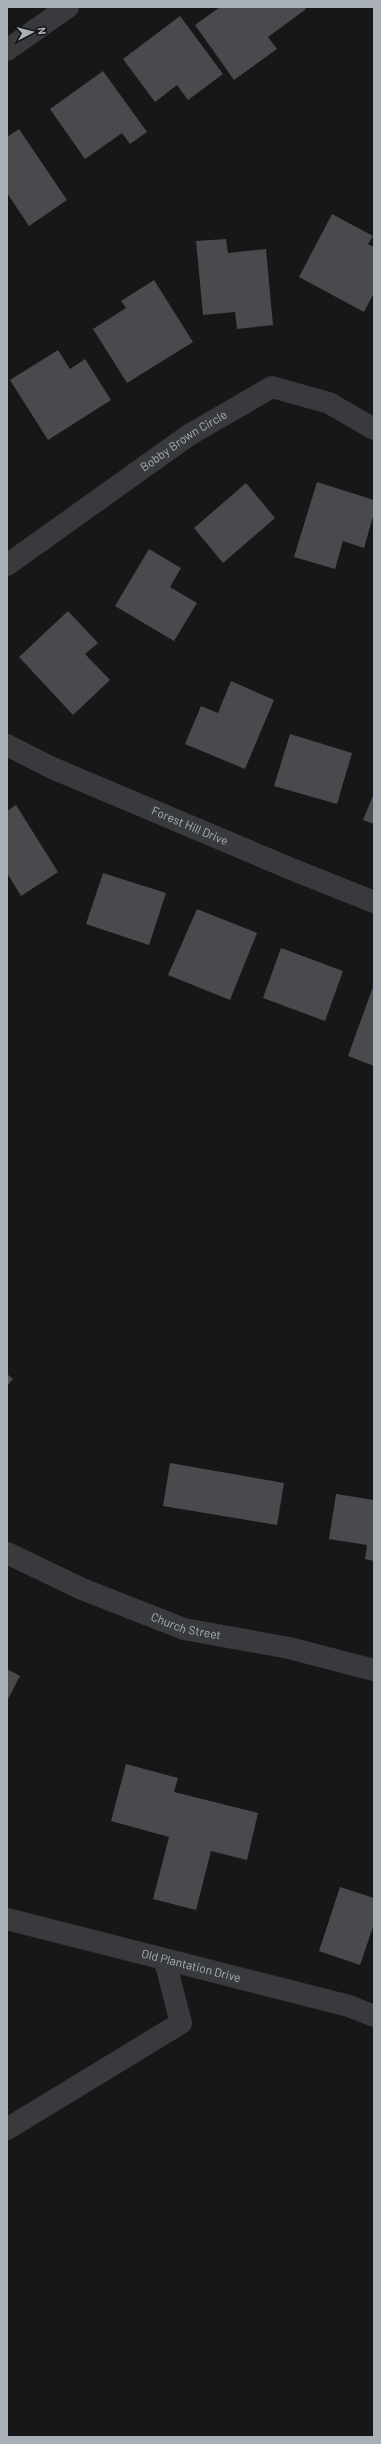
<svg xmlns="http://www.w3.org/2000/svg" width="381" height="2444" font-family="Barlow,sans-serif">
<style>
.building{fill:#494a4d}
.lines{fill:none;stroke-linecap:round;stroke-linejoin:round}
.minor{stroke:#383a3d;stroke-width:22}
.labels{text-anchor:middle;stroke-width:3;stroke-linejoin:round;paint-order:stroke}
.street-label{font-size:12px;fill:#aab0b7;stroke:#121213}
</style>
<rect width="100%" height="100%" fill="#171718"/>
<g class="building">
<path d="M220,7H304L306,9L268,37L277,49L234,80L195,25Z"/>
<path d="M180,16L223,74L188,100L177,85L155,102L123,59Z"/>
<path d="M103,71L147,132L130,144L122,133L85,159L50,109Z"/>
<path d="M19,129L67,200L29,226L7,193V137Z"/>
<path d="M332,214L373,236L368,244L374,247V293L364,312L299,277Z"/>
<path d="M226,239L228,253L266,249L273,325L237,329L235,312L203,315L196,241Z"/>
<path d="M154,280L193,342L127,383L93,329L126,308L121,301Z"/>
<path d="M58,350L70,369L85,359L111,400L48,440L10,380Z"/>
<path d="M317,482L374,500V513L364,548L343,541L335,569L294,557Z"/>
<path d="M246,483L275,518L223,563L194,528Z"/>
<path d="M149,549L181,568L170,587L197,603L174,641L115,606Z"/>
<path d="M68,611L98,643L85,654L110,680L73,715L19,657Z"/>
<path d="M231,681L274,700L245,769L185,744L201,706L218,713Z"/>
<path d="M290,734L352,753L337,804L274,786Z"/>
<path d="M374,793V824L363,820Z"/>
<path d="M16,805L58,872L21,896L7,873V811Z"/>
<path d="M103,873L166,893L149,945L86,924Z"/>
<path d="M197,909L257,933L230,1000L168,975Z"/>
<path d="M281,948L343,971L325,1021L263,998Z"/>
<path d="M374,984V1066L348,1056Z"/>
<path d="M7,1374L13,1379L7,1386Z"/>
<path d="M170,1463L284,1483L277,1525L163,1506Z"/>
<path d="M336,1494L374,1500V1561L365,1559L367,1545L329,1539Z"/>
<path d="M7,1669L20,1676L7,1701Z"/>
<path d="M126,1764L178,1778L174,1792L258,1813L247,1860L211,1851L196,1910L153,1899L169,1837L111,1821Z"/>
<path d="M340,1887L374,1898V1924L360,1965L319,1951Z"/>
</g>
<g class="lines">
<g class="minor">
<path d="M7,50L68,7"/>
<path id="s1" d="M7,565L189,435L272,387L329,403L374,429"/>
<path id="s2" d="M7,745L50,767L289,868L374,902"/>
<path id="s3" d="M7,1553L82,1589L184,1629L289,1648L374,1670"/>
<path id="s4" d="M7,1919L349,2006L374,2016"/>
<path d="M7,2129L181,2023L165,1961"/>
</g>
</g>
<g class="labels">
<g class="street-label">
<text dy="4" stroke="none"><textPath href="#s1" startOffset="216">Bobby Brown Circle</textPath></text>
<text dy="4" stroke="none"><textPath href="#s2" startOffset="200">Forest Hill Drive</textPath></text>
<text dy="4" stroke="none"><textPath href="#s3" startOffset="194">Church Street</textPath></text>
<text dy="4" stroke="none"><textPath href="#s4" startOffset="190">Old Plantation Drive</textPath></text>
</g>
</g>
<rect width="381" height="2444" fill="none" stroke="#aab0b7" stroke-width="16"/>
<g transform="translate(32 32) rotate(83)" stroke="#121213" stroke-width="3" paint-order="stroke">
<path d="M0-3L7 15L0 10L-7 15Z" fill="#aab0b7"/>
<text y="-6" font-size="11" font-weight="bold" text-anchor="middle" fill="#aab0b7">N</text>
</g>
</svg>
